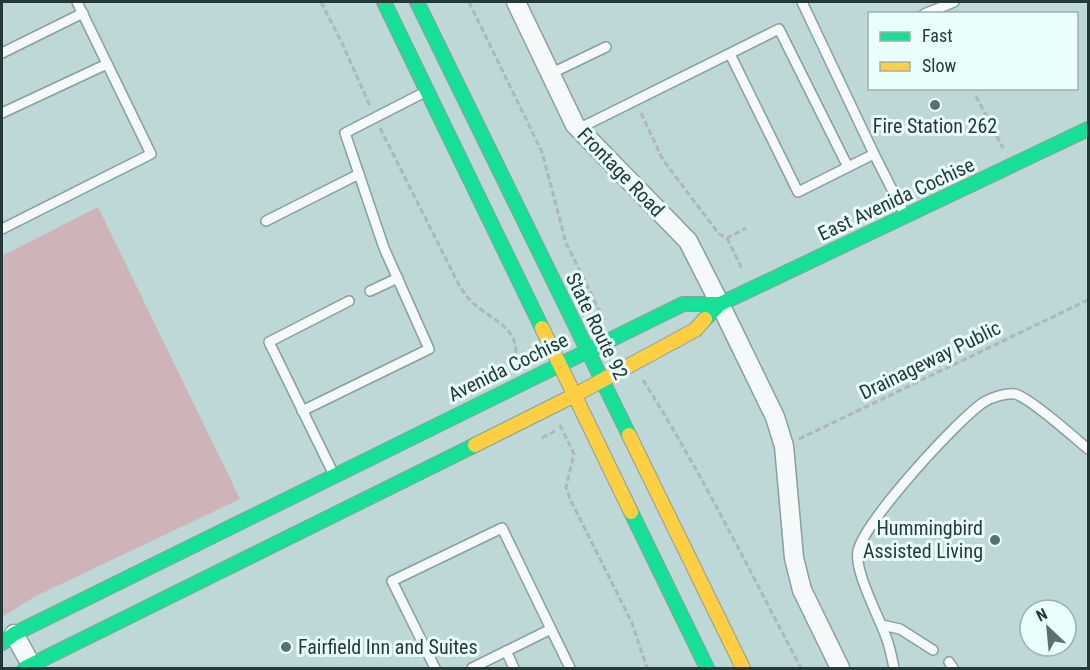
<svg xmlns="http://www.w3.org/2000/svg" width="1090" height="670" font-family="'Roboto Condensed',sans-serif">
<style>
.green{fill:#ceb3b8}
.lines{fill:none;stroke-linecap:round;stroke-linejoin:round}
.lane-casing{stroke:#8a9f9d;stroke-width:12}
.street-casing{stroke:#8a9f9d;stroke-width:21}
.fast-casing{stroke:#8a9f9d;stroke-width:16}
.slow-casing{stroke:#8a9f9d;stroke-width:16}
.path{stroke:#adb8b7;stroke-width:3;stroke-dasharray:6 3;stroke-linecap:butt}
.lane{stroke:#f5f9f9;stroke-width:9}
.street{stroke:#f5f9f9;stroke-width:18}
.fast{stroke:#16e098;stroke-width:14}
.slow{stroke:#ffcf43;stroke-width:14}
.poi-dot{fill:#5a716f;stroke:#eafefc;stroke-width:2}
.labels{text-anchor:middle;stroke-width:6;stroke-linejoin:round;paint-order:stroke}
.poi-label{font-size:20px;fill:#253a38;stroke:#eafefc}
.street-label{font-size:20px;fill:#253a38;stroke:#eafefc}
</style>
<rect width="100%" height="100%" fill="#bdd8d6"/>
<path class="green" d="M98,207L240,499L36,596L2,617V256Z"/>
<g class="lines">
<defs>
<g id="lane">
<path d="M802,2L874,154"/>
<path d="M924,14L954,2"/>
<path d="M2,53L83,13"/>
<path d="M730,54L798,192L848,167"/>
<path d="M550,74L606,47"/>
<path d="M2,113L107,64"/>
<path d="M580,128L779,29L848,167L874,154L905,215"/>
<path d="M266,221L359,174"/>
<path d="M2,229L151,154L77,2"/>
<path d="M370,291L398,278"/>
<path d="M302,411L429,349L384,248L345,133L425,92"/>
<path d="M334,475L269,342L349,301"/>
<path d="M882,625L900,629L933,650"/>
<path d="M551,629L570,668"/>
<path d="M506,651L514,668"/>
<path d="M949,662L953,668"/>
<path d="M435,668L392,581L502,528L551,629L472,668"/>
<path d="M894,668C892,658 890,647 886,637C879,617 854,571 858,551C864,522 958,419 984,402C992,397 1006,393 1015,394C1029,397 1075,438 1088,449"/>
</g>
<g id="street">
<path d="M516,2L575,125L688,241L720,304L775,417L784,446L794,558L802,590L840,668"/>
<path d="M14,634L33,668"/>
</g>
<g id="fast">
<path d="M384,2L542,328"/>
<path d="M417,2L629,435"/>
<path d="M705,319L720,304L1088,129"/>
<path d="M631,512L707,668"/>
<path d="M2,643L14,634L683,304H720"/>
<path d="M25,668L475,445"/>
</g>
<g id="slow">
<path d="M542,328L631,512"/>
<path d="M629,435L743,668"/>
<path d="M475,445L575,395L695,330L705,319"/>
</g>
</defs>
<use href="#lane" class="lane-casing"/>
<use href="#street" class="street-casing"/>
<use href="#fast" class="fast-casing"/>
<use href="#slow" class="slow-casing"/>
<g class="path">
<path d="M321,2L342,43L370,106"/>
<path d="M469,2L542,152L566,243L604,320"/>
<path d="M976,96L1003,148"/>
<path d="M641,113L663,160L719,234L727,238L746,228"/>
<path d="M380,128L460,287C464,292 467,298 472,302C492,321 521,327 515,360L517,363"/>
<path d="M727,238L742,269"/>
<path d="M643,380C702,473 750,572 801,668"/>
<path d="M560,425L574,454L566,487L570,499L632,623L647,668"/>
<path d="M542,438L555,431"/>
<path d="M799,439L1088,300"/>
</g>
<use href="#lane" class="lane"/>
<use href="#street" class="street"/>
<use href="#fast" class="fast"/>
<use href="#slow" class="slow"/>
</g>
<g class="poi-dot">
<circle cx="935" cy="105" r="6"/>
<circle cx="995" cy="540" r="6"/>
<circle cx="286" cy="647" r="6"/>
</g>
<g class="labels">
<g class="poi-label">
<text x="935" y="133">Fire Station 262</text>
<text x="983" y="535" text-anchor="end">Hummingbird<tspan x="983" dy="23">Assisted Living</tspan></text>
<text x="298" y="654" text-anchor="start">Fairfield Inn and Suites</text>
</g>
<g class="street-label">
<text transform="translate(621 172) rotate(46)" y="7">Frontage Road</text>
<text transform="translate(896 199) rotate(-25)" y="7">East Avenida Cochise</text>
<text transform="translate(597 326) rotate(64)" y="7">State Route 92</text>
<text transform="translate(930 360) rotate(-26)" y="7">Drainageway Public</text>
<text transform="translate(508 367) rotate(-26)" y="7">Avenida Cochise</text>
</g>
</g>
<rect width="1090" height="670" fill="none" stroke="#253a38" stroke-width="6"/>
<rect x="868" y="12" width="210" height="78" fill="#eafefc" stroke="#9bb0ae" stroke-width="1.5"/>
<rect x="880" y="32" width="30" height="9" fill="#16e098" stroke="#9bb0ae" stroke-width="1.5"/>
<text x="922" y="42" font-size="18" fill="#253a38">Fast</text>
<rect x="880" y="62" width="30" height="9" fill="#ffcf43" stroke="#9bb0ae" stroke-width="1.5"/>
<text x="922" y="72" font-size="18" fill="#253a38">Slow</text>
<g transform="translate(1048 628) rotate(334)"><circle r="28" fill="#eafefc" stroke="#9bb0ae" stroke-width="1.5"/>
<path d="M0-4.5L10 22L0 15L-10 22Z" fill="#5a716f"/>
<text y="-9" font-size="16" font-weight="bold" text-anchor="middle" fill="#253a38">N</text>
</g>
</svg>
